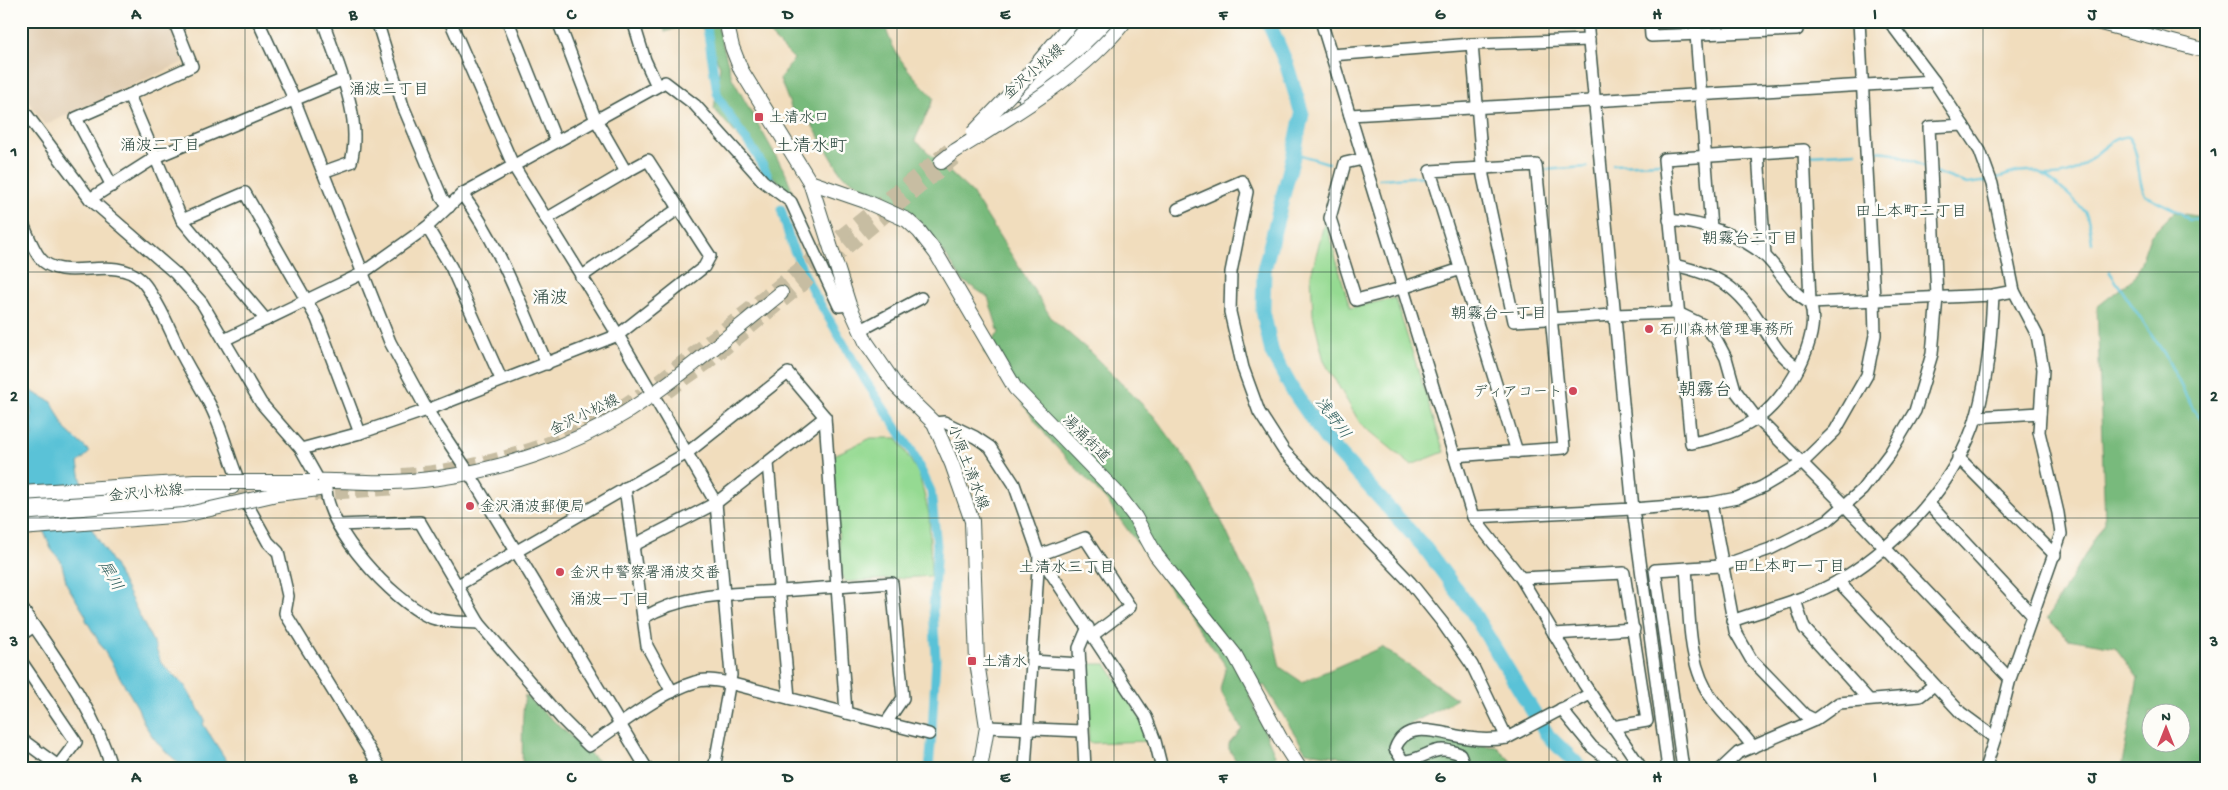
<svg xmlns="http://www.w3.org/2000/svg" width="2228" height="790" font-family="'Gochi Hand','Klee One',sans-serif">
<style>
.built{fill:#e1ceb3}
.green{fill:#95da92;stroke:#5a8c63}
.forest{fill:#78ba7c;stroke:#4c7c58;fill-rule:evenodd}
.water{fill:#5ac2d7;stroke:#3c8086}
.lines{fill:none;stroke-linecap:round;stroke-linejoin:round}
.stream{stroke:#5ac2d7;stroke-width:2.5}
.canal{stroke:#5ac2d7;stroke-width:9}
.river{stroke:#5ac2d7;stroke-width:15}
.minor-tunnel{stroke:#c7bda2;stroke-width:11;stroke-dasharray:11 5.5;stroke-linecap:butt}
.major-tunnel{stroke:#c7bda2;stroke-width:14;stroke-dasharray:14 7;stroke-linecap:butt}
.minor-casing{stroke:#3e5549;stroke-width:14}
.major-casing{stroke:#3e5549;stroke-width:16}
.minor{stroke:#fff;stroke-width:11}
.major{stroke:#fff;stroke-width:14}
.major-bridge-casing{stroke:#3e5549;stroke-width:16;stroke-linecap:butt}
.major-bridge{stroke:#fff;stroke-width:14}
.grid{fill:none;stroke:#1f3d34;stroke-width:1;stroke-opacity:0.55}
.poi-dot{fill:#d1495b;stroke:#fdfcf7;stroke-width:2}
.labels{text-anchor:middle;stroke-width:5;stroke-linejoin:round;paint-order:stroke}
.street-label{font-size:15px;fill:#1f3d34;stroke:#fdfcf7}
.poi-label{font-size:15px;fill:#1f3d34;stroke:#fdfcf7;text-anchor:start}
.neighbourhood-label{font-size:16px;fill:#1f3d34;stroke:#fdfcf7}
.water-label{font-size:16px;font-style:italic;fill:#2e5e5d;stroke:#fdfcf7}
.quarter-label{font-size:18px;fill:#1f3d34;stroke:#fdfcf7}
.neatline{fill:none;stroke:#1f3d34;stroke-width:2}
.grid-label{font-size:16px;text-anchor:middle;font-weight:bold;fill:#1f3d34}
</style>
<rect width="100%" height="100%" fill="#fdfcf7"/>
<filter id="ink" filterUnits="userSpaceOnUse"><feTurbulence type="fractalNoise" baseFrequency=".02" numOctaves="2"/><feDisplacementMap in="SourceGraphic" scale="10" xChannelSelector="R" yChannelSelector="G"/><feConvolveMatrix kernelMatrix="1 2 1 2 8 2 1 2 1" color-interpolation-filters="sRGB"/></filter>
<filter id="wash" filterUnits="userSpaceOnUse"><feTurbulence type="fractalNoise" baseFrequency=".0096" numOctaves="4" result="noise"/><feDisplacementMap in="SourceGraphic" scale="20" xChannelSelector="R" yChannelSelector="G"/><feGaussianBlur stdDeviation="1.12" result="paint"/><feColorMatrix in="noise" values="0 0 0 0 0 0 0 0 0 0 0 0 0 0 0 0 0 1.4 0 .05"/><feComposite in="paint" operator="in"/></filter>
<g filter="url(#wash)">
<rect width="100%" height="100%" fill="#f1ddbd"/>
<path class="built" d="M21,21H167L184,62L45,125L21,91Z"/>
<g class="green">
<path d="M1325,220L1350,308L1395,298L1444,452L1411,465L1360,423L1324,361L1313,315L1311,275Z"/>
<path d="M871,438H897L919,474L929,514L931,576L846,582L842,577L832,456Z"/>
<path d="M1085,664H1106L1142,721L1150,741L1089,743Z"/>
</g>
<g class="forest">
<path d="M664,21H698L665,32Z"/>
<path d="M699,21H716L732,78L786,174L793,193L781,185L714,109L720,66Z"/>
<path d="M761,21H884C892,56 911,73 934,98L915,140L972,193L1052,319L1088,350L1153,415L1192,467L1221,520L1242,566L1254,582L1269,618L1280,667L1302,682L1382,647L1457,699L1403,728L1454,742L1497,747L1519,769H1372L1363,766L1356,759L1306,752L1264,685L1249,695L1275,755L1270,769H1241L1229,749V744L1242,729L1220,690L1226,666L1106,500L1049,439L983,351L999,333L988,297L963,281L932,235L913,215L842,175L811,123L792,110L780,79L794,59L772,37Z"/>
<path d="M2174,212L2207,218V769H2121L2138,678L2115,647L2068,639L2047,618L2105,522L2097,307L2136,276L2150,236ZM2180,712V742H2150V712Z"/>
<path d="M525,695L607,769H522C523,744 521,720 525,695Z"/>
</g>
<path class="water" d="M21,386L52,402L65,429L90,452L78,463L90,526L114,565L155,646L161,663L185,686L205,720L203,724L232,769H183C178,761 173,758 166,752C154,740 143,725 138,708L86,620V616L67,585L61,561L51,549L23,480L21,436L31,440C35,434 31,431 31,424C31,411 33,403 21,393Z"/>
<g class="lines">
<g class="stream">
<path d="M1878,151L1894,153L1925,167"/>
<path d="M1294,153L1328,163"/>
<path d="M1809,155L1856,152"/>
<path d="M1613,165L1660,163"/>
<path d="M1541,170L1587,167"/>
<path d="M1935,172L1967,184L1988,181"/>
<path d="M2043,176C2056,176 2067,176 2078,169C2091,160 2114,134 2128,137C2141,153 2136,177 2145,195L2181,213L2189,220L2207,217"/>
<path d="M1379,179L1426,176"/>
<path d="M1993,179C2006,176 2022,168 2035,172C2046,174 2083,205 2087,216C2090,224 2091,234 2092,243"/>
<path d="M2109,271L2164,353L2193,409L2207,427"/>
</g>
<g class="canal">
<path d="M706,21L717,93"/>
<path d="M718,95C732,126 758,149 770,181"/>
<path d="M781,209L791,244L812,290L865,380L912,451L931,491L937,545L933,608L936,659L932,730"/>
<path d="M929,769L932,733"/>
</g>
<path class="river" d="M1268,21L1286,63L1302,114L1294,153L1264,270L1263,311L1272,353L1293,391L1326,439L1425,548L1472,611L1548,736L1582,769"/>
</g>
</g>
<g filter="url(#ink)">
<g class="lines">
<path class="minor-tunnel" d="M236,475L248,506"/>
<g class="major-tunnel">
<path d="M659,381L949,150"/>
<path d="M650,404L706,364L956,157"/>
<path d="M402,475C485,469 573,443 642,394"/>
<path d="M314,494L397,488"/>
</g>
<defs>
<g id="minor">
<path d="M174,21L192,66L129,95L182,220L266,320"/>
<path d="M258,21L294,99L390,342L427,410L469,473L647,769"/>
<path d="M323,21C337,64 363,116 351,162L323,172"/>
<path d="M377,21L403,106L442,198L449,207"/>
<path d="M450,21L513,165L618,335L716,503L731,675L714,769"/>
<path d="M508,21L556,141"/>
<path d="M633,21L645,60L657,86"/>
<path d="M1321,21L1473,517L1633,509L1587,21"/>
<path d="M1650,21L1651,36L1797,30V21"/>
<path d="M1695,21L1711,228"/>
<path d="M1889,21L1934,81L1980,151L1992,184L2014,291L2037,335L2043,369L2039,432L2058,513L2061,534L2010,679L1995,738L1985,769"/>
<path d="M1472,44L1483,176L1514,321L1613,315L1678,313L1703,325L1716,339L1726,358L1735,390L1754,415L1844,505L2010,679"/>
<path d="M1331,55L1472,44L1589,40"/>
<path d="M21,107L90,199L175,273L202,303L261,403L301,449L319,481"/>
<path d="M1350,115L1934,81"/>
<path d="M1804,150L1810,303C1823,338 1785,402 1755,420C1735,433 1714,439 1691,443L1664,159Z"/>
<path d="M1758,153L1765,256"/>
<path d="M1363,159L1345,163L1330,218L1356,300L1402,288L1461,269"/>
<path d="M112,186L76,118L129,95"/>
<path d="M462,194C500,245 521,306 547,364"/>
<path d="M90,199L156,157L342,80"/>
<path d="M1178,209L1242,181L1247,192L1231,272L1230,312L1243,368L1259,412L1284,451L1410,582L1442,622L1472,665L1507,738"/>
<path d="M546,219L626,172"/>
<path d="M21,220C27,232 32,248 40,258C62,285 114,253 141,280C155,295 169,327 178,347C187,366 199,384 209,403C221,425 227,451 236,474"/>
<path d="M182,220L245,193L317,319L360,433"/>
<path d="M1669,220C1702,223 1740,234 1765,256C1781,271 1790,293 1810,303L1993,295L2014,291"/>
<path d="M427,227L451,267L501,379"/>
<path d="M1674,265C1719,275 1739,287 1763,327C1773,343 1781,357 1797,367"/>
<path d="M581,277L678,209"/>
<path d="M861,330L921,298"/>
<path d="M224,340L361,274L427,227L462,194L665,82L695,105L763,181L791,202L839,306L849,305"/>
<path d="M1976,417L2040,413"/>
<path d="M934,423L944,422L975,437L990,447L1014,484L1039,555L1146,717L1155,741L1162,769"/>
<path d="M301,449L360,433L427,410L618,335L704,267L710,256L704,247L648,160L626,172L595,118L558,21"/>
<path d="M1454,456L1564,448L1536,165L1430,171L1517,452"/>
<path d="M1958,457L2055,555"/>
<path d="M768,463L789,698"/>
<path d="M625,488L647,646L672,692"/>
<path d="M326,489C328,531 392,599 429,617C444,623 463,622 479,623"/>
<path d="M1711,503L1735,631L1751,659L1805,715L1815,720"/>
<path d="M1929,504L2033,616"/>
<path d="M248,506L268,542L278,552L288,596L285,613L381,769"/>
<path d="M1473,517L1521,578L1584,684L1642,769"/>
<path d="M338,525L420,522L479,623L561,718L589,746C619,726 661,692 695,682C706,678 719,681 729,683L929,734"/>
<path d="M634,545L716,503L825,417"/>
<path d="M1039,555L1085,538L1130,607L1093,635"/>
<path d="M1686,569C1690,610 1686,665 1713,700C1725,717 1741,730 1753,747"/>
<path d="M1521,578L1624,573L1647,721L1612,727"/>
<path d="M1838,581L1961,713L1995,738"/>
<path d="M458,585L687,453L788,373L825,417L846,713"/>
<path d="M1795,600L1804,628L1868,699"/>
<path d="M21,607C56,659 94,708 112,769"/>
<path d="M643,618C685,593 733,594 781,591C818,588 855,586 892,583L903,698L886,723"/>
<path d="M1732,621C1768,608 1809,599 1842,579C1900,543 1957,482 1977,415C1988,376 1991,336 1993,295"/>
<path d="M1554,634L1634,629"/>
<path d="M21,635L34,626"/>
<path d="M21,661L76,742L58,766L21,739"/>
<path d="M1032,661L1080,664"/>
<path d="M1561,709L1592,747L1621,769"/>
<path d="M987,727L1082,731"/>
<path d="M1025,769L1039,555"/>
<path d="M1085,769L1079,648L1088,627"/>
<path d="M1463,769L1464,764L1460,754C1455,752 1449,750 1443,750C1428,750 1420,761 1403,761L1395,749C1406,717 1444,735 1468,738C1481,740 1494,740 1507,738L1590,694"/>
<path d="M1668,769L1633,509L1711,503L1737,498L1762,487L1801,464L1835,431L1867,375L1875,335L1874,299L1859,21"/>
<path d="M1683,769L1655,570L1721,566L1770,549L1828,520L1862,490L1890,453L1915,411L1932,354L1937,297L1929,127L1963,125"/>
<path d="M1721,769L1738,753L1815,720L1839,703L1920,696L1934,685"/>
</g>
<g id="major">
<path d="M726,21L732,47L741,70L810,182L849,305L866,342L897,387L934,423L952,464L972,521L977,662L987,727L980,769"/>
<path d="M2093,21L2207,51"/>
<path d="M1018,92L1063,51L1090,21"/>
<path d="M1026,100L1069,62L1106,21"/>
<path d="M941,162L955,151"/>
<path d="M810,182L865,201L907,220L919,231L936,253L1015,388L1116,492L1135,517L1156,555L1235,655L1280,738L1300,769"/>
<path d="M314,481C332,480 349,482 367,482C391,483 416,481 439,478C503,469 570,447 625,413C680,378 730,334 781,293"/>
<path d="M21,504L232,487"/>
<path d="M21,517L225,501"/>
</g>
</defs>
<use href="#minor" class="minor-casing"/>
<use href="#major" class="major-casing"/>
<use href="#minor" class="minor"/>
<use href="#major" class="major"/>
<defs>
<g id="major-bridge">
<path d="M973,133L1022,82L1073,21"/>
<path d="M955,151C1016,113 1079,78 1125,21"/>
<path d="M21,493L194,482H310"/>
<path d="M21,528L184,515L277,494L319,489"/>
</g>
</defs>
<use href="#major-bridge" class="major-bridge-casing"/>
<use href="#major-bridge" class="major-bridge"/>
</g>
</g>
<path class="grid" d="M245,21V769M462,21V769M679,21V769M897,21V769M1114,21V769M1331,21V769M1549,21V769M1766,21V769M1983,21V769M21,272H2207M21,518H2207"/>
<g class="poi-dot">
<rect x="754" y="112" width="10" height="10" rx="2.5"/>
<circle cx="1649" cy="329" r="5"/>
<circle cx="1573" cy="391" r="5"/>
<circle cx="470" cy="506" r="5"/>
<circle cx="560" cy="572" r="5"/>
<rect x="967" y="656" width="10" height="10" rx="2.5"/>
</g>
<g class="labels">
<g class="street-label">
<text transform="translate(1033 71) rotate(-41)" y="5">金沢小松線</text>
<text transform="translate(584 414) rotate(-26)" y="5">金沢小松線</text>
<text transform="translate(1087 438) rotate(45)" y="5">湯涌街道</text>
<text transform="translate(969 467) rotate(69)" y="5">小原土清水線</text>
<text transform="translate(146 492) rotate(-5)" y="5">金沢小松線</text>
</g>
<g class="poi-label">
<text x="769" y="122">土清水口</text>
<text x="1659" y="334">石川森林管理事務所</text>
<text x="1563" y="396" text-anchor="end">ディアコート</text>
<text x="480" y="511">金沢涌波郵便局</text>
<text x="570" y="577">金沢中警察署涌波交番</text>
<text x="982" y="666">土清水</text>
</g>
<g class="neighbourhood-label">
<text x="389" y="94">涌波三丁目</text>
<text x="160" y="150">涌波二丁目</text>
<text x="1911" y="216">田上本町二丁目</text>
<text x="1750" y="243">朝霧台二丁目</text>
<text x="1499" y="318">朝霧台一丁目</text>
<text x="1789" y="571">田上本町一丁目</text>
<text x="1067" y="572">土清水三丁目</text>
<text x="610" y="604">涌波一丁目</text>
</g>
<g class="water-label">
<text transform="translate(1334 417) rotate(53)" y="6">浅野川</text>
<text transform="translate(112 575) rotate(60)" y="6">犀川</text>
</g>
<g class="quarter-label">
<text x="811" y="151">土清水町</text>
<text x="550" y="303">涌波</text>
<text x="1705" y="395">朝霧台</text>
</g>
</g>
<rect width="2228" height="790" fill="none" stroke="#fdfcf7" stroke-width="55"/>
<g transform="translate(2166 728)"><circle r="24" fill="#fdfcf7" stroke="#a4b0a9"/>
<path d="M0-4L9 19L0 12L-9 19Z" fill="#d1495b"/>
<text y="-8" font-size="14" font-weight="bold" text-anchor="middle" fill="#1f3d34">N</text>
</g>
<rect x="28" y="28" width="2172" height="734" class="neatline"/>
<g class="grid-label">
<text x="136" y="19">A</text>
<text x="353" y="19">B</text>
<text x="571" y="19">C</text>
<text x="788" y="19">D</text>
<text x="1005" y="19">E</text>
<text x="1223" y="19">F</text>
<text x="1440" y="19">G</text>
<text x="1657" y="19">H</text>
<text x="1875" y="19">I</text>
<text x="2092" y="19">J</text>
<text x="14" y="156">1</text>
<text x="2214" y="156">1</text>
<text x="14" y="401">2</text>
<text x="2214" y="401">2</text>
<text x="14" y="646">3</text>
<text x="2214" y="646">3</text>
<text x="136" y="782">A</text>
<text x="353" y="782">B</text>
<text x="571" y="782">C</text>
<text x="788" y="782">D</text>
<text x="1005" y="782">E</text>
<text x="1223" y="782">F</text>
<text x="1440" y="782">G</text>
<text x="1657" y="782">H</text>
<text x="1875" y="782">I</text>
<text x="2092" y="782">J</text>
</g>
</svg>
